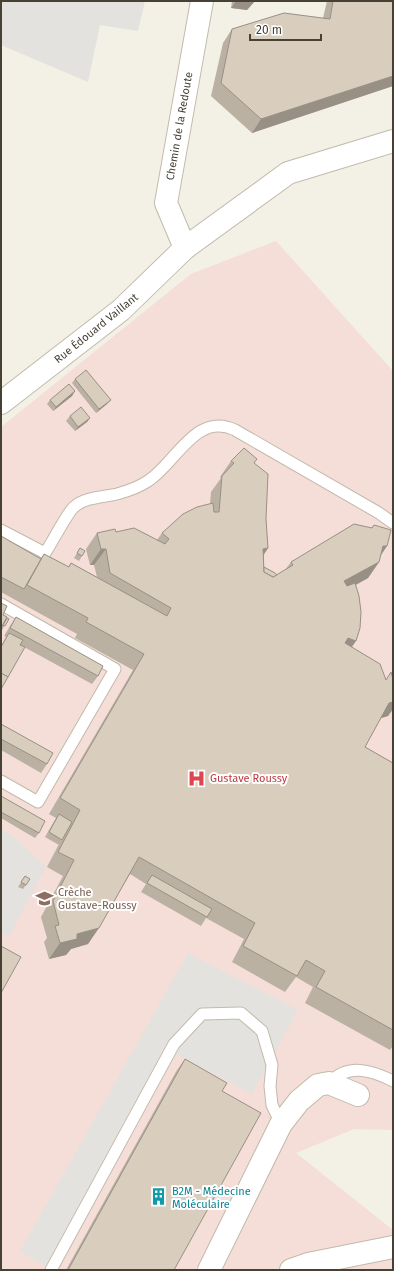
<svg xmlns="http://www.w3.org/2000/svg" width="394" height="1271" font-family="'Fira Sans',sans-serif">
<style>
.medical{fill:#f5ddd8}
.parking{fill:#e4e2de}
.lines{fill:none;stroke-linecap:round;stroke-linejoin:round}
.service-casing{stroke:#c2baab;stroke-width:13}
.minor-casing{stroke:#c2baab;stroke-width:24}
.service{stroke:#fff;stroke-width:11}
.minor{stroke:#fff;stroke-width:22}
.wall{fill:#bbb1a3}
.shaded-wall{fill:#989085}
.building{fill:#d9cebe;stroke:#989085}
.labels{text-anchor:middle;stroke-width:4;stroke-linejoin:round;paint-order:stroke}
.street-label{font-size:11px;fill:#464035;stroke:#fff}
.health-label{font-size:11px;fill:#be3a42;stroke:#fff;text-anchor:start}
.education-label{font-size:11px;fill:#785e54;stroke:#fff;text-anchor:start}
.culture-label{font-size:11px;fill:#0d838f;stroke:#fff;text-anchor:start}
</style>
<rect width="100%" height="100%" fill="#f3f0e6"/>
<path class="medical" d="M276,241L393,371V1130L354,1129L296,1153L393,1230V1270H1V427L191,274Z"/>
<g class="parking">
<path d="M1,1H145L138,31L100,25L88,82L1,45Z"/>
<path d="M1,830L11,835L46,867L9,936L1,932Z"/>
<path d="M188,953L298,1010L252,1094L176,1054L52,1270H50L20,1251Z"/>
</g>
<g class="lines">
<defs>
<g id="service">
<path d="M1,530L45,553C52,543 67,513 74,507C85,497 104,497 117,494C128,491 139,487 148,481C176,463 196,411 235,430L379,513L393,523"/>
<path d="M1,604L115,669L38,802L1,781"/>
<path d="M329,1083C348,1063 371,1070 393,1081"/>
<path d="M51,1270L174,1044L202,1014L241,1013L262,1031L272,1065L270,1086L272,1105L281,1124"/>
</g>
<g id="minor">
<path d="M185,248L166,203L202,1"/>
<path d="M1,403L121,310L185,248L288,173L393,141"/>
<path d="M209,1270L281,1124L299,1101L318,1085L329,1083L358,1095"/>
<path d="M291,1270L308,1264L393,1247"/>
</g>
</defs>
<use href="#service" class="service-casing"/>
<use href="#minor" class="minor-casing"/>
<use href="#service" class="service"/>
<use href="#minor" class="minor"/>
</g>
<g class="wall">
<path d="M232,1H255L247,10L231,8Z"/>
<path d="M327,1H393V86L252,133L211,96L223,43L232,29L323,18Z"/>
<path d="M75,379L107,404L96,413L72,383Z"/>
<path d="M75,391L72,396L53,411L47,404L50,400Z"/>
<path d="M70,416L90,418L87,422L75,431L66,421Z"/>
<path d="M231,461L254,463L266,519L268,548L264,555V567L277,575L285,570L291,562L371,528L374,525L387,546L381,555L379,562L368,578L356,585L352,647L386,680L393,679V709L388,716L381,718L365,747L393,763V1046L390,1050L305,1003L313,987L296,977L285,992L232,962L244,939L206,918L201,926L141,892L146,884L130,874L88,944L71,949L66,955L49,959L44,942L47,938L41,917L63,876L47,867L60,842L59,845L45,837L56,818L49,814L133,670L75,638L77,634L1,592V536L41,559L44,554L68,567L71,563L97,577L94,565H90L86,549L97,533L116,532L157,540L162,533L210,504L211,492L221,478L220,477Z"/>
<path d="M80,548L82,556L79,561L74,558Z"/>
<path d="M1,603L3,615L9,619L2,630H1Z"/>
<path d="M16,617L98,676L92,684L24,647L1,689V646L6,637L4,636L10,626Z"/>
<path d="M1,724L47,764L41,773L1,750Z"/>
<path d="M1,796L39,833L35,838L1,818Z"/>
<path d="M25,876L26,885L23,889L18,887Z"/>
<path d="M185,1059L222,1091L174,1270H66L177,1070Z"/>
</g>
<g class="shaded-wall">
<path d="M236,1H255L247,10L231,8Z"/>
<path d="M393,76V86L252,133L261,119Z"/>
<path d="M75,391L72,396L53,411L56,407Z"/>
<path d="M111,400L107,404L96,413L99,409Z"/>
<path d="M90,418L87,422L75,431L78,427Z"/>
<path d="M383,546H387L376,562Z"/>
<path d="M268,548L257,564L263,549Z"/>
<path d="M101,549H106L94,565H90Z"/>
<path d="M379,562L368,578L333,597L344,581Z"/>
<path d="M348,638L356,641L345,657L337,654Z"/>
<path d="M393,702V709L388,716L378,719L389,703Z"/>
<path d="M99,928L88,944L71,949L66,955L49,959L60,943L77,934Z"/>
</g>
<g class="building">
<path d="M333,1H393V76L261,119L221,83L232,29L284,13L330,19Z"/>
<path d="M86,370L111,400L99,409L75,379Z"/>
<path d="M69,384L75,391L56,407L50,400Z"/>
<path d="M81,407L90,418L78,427L70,416Z"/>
<path d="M244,448L257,459L254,463L268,474L266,519L268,548L263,549L264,572L273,577L293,565L291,562L354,524L372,528L374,525L391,530L387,546H383L379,562L344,581L347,586L355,583L359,596L361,612L360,628L356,641L348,638L345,643L380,664L386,680L391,672L393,679V702L389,703L365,747L393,763V1030L316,987L325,971L306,960L297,976L243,946L255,923L139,857L99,928L77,934V939L60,943L55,926L59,925L53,901L74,860L58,852L80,810L60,798L144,654L86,622L88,618L27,585L44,554L69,567L71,563L167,616L171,608L110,573L106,549H101L97,533L115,529L116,532L134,528L165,544L169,539L162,533L183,514L197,507L213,503L214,512H219L222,476L234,463L231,461Z"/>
<path d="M1,536L41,559L24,589L1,577Z"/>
<path d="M80,548L85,551L82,556L77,553Z"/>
<path d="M264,567L275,573L277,575L273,577L264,572Z"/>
<path d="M1,603L7,606L3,615L7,617L1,628Z"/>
<path d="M16,617L103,666L98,676L10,628Z"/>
<path d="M7,618L9,619L5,626L3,625Z"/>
<path d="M9,633L23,640L20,645L25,647L8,677L1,673V647Z"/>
<path d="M1,673L8,677L1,689Z"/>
<path d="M1,724L53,753L47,764L1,739Z"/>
<path d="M1,796L45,821L39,833L1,812Z"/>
<path d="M59,814L72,822L62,840L49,832Z"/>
<path d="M152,875L212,909L207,917L147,883Z"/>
<path d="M25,876L30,879L26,885L21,882Z"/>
<path d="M1,946L21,957L1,993Z"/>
<path d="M185,1059L227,1083L222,1091L261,1113L174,1270H68Z"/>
</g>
<defs>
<symbol id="hospital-bare" viewBox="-9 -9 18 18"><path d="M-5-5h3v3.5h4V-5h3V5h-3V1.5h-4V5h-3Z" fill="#e0444e" stroke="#fff" stroke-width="2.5" paint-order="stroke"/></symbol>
<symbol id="school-bare" viewBox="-9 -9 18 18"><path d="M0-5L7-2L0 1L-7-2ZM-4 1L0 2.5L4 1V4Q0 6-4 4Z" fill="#8d6e63" stroke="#fff" stroke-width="2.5" paint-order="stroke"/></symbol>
<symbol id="building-bare" viewBox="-9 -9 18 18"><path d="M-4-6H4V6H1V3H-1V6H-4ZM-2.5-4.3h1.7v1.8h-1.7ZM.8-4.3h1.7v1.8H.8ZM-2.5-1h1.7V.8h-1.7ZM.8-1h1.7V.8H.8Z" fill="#0f9aa8" stroke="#fff" stroke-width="2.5" paint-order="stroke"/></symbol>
</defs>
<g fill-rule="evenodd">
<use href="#hospital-bare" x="184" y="766" width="25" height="25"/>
<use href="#school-bare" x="32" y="886" width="25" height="25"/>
<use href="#building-bare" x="146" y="1184" width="25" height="25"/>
</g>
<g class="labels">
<g class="street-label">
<text transform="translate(179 126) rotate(-80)" y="4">Chemin de la Redoute</text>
<text transform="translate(96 328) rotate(-39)" y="4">Rue Édouard Vaillant</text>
</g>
<g class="health-label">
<text x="210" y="782">Gustave Roussy</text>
</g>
<g class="education-label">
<text x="58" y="896">Crèche<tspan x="58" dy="13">Gustave-Roussy</tspan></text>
</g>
<g class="culture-label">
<text x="172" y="1195">B2M - Médecine<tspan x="172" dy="13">Moléculaire</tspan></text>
</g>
</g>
<rect width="394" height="1271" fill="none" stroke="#464035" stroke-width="4"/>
<path d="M250 34v6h71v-6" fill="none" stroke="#464035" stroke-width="2"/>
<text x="256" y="34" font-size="12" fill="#464035" stroke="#ffffff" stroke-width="3" paint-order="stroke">20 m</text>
</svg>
